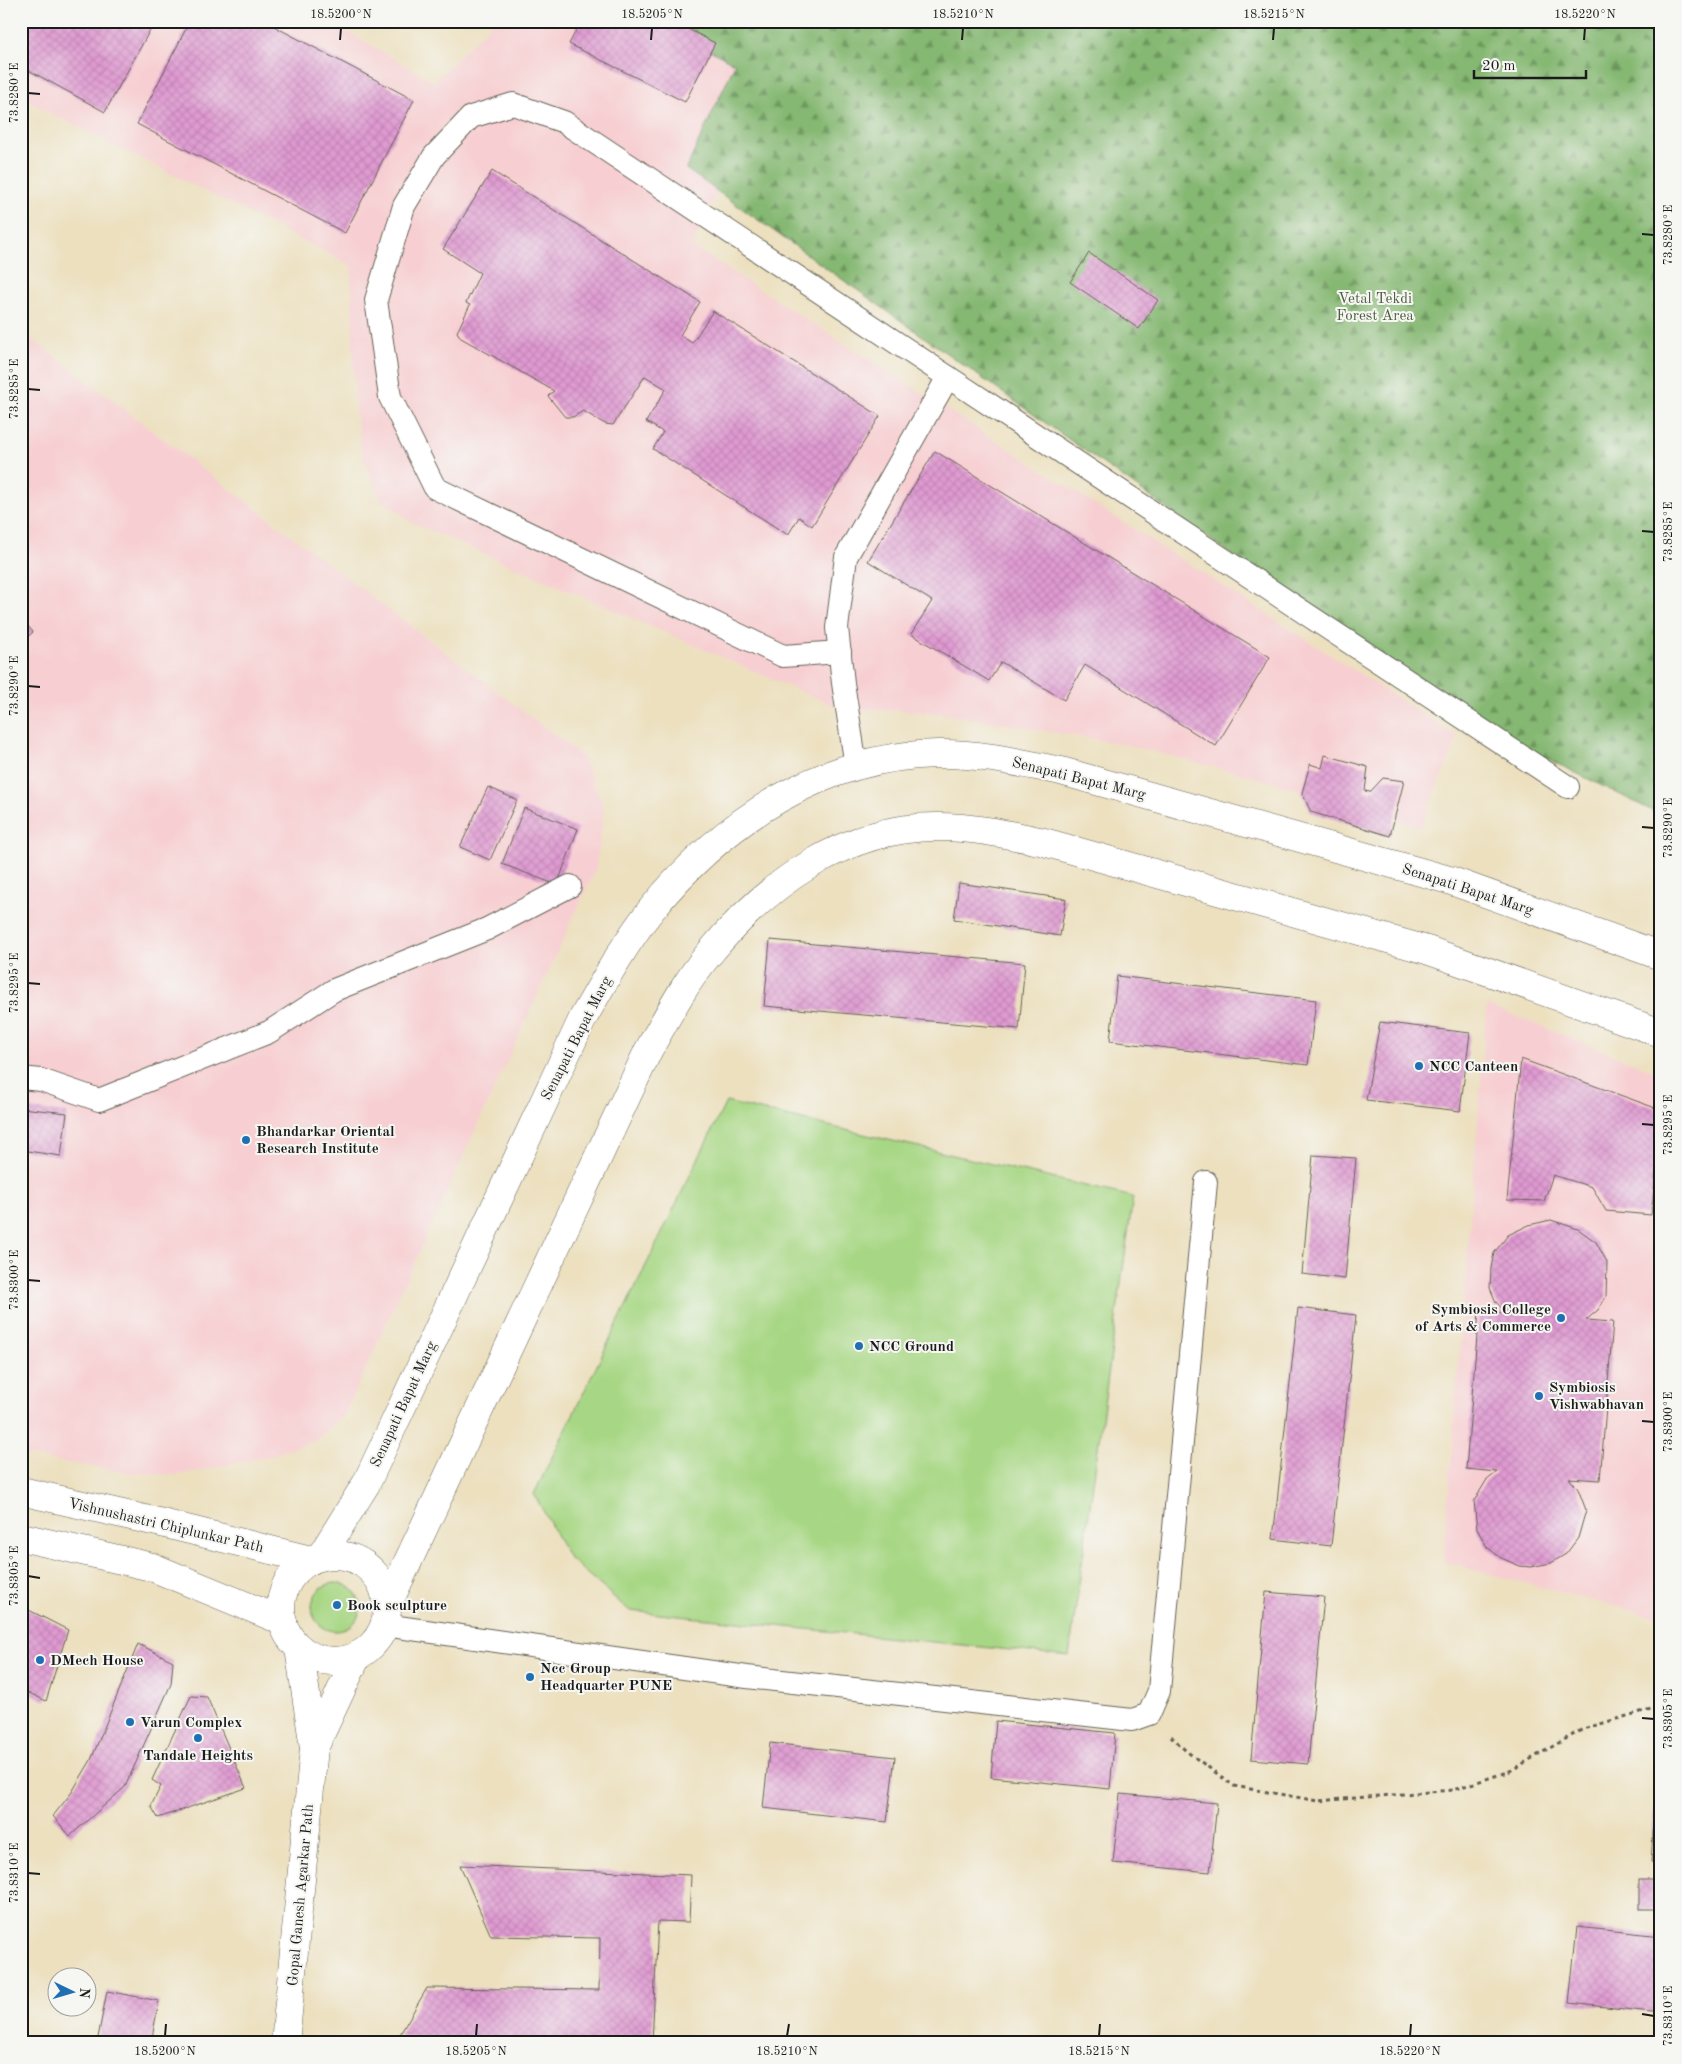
<svg xmlns="http://www.w3.org/2000/svg" width="1682" height="2064" font-family="'Old Standard TT',serif">
<style>
.built{fill:#f7cfd2}
.green{fill:#a7d784;stroke:#627a50}
.forest{fill:url(#forest-firs);stroke:#506a47}
.building{fill:url(#building-cross-hatch)}
.lines{fill:none;stroke-linecap:round;stroke-linejoin:round}
.lane-casing{stroke:#656155;stroke-width:24}
.secondary-casing{stroke:#656155;stroke-width:29}
.primary-casing{stroke:#656155;stroke-width:29}
.path{stroke:#656155;stroke-width:3;stroke-dasharray:4 4;stroke-linecap:butt}
.lane{stroke:#fff;stroke-width:22}
.secondary{stroke:#fff;stroke-width:28}
.primary{stroke:#fff;stroke-width:28}
.ticks{fill:none;stroke:#1c1c1c;stroke-width:2}
.poi-dot{fill:#1f6fb2;stroke:#f6f6f2;stroke-width:2}
.labels{text-anchor:middle;stroke-width:4;stroke-linejoin:round;paint-order:stroke}
.park-label{font-size:15px;fill:#4d5d40;stroke:#f6f6f2}
.street-label{font-size:15px;fill:#1c1c1c;stroke:#f6f6f2}
.poi-label{font-size:15px;font-weight:bold;fill:#1c1c1c;stroke:#f6f6f2;text-anchor:start}
.neatline{fill:none;stroke:#1c1c1c;stroke-width:2}
.ticks-label{font-size:12px;text-anchor:middle;fill:#1c1c1c}
</style>
<defs>
<pattern id="forest-firs" width="22" height="20" patternUnits="userSpaceOnUse" patternTransform="scale(1.25)"><rect width="22" height="20" fill="#85b872"/><path d="M5 1l3.5 6h-7zM16 11l3.5 6h-7z" fill="#6c955d"/></pattern>
<pattern id="building-cross-hatch" width="8" height="8" patternUnits="userSpaceOnUse" patternTransform="scale(1.25)"><rect width="8" height="8" fill="#df9ad1"/><path d="M0 0l8 8M0 8l8-8" fill="none" stroke="#bf84b3"/></pattern>
</defs>
<rect width="100%" height="100%" fill="#f6f6f2"/>
<filter id="ink" filterUnits="userSpaceOnUse"><feTurbulence type="fractalNoise" baseFrequency=".02" numOctaves="2"/><feDisplacementMap in="SourceGraphic" scale="10" xChannelSelector="R" yChannelSelector="G"/><feConvolveMatrix kernelMatrix="1 2 1 2 8 2 1 2 1" color-interpolation-filters="sRGB"/></filter>
<filter id="wash" filterUnits="userSpaceOnUse"><feTurbulence type="fractalNoise" baseFrequency=".0096" numOctaves="4" result="noise"/><feDisplacementMap in="SourceGraphic" scale="20" xChannelSelector="R" yChannelSelector="G"/><feGaussianBlur stdDeviation="1.12" result="paint"/><feColorMatrix in="noise" values="0 0 0 0 0 0 0 0 0 0 0 0 0 0 0 0 0 1.4 0 .05"/><feComposite in="paint" operator="in"/></filter>
<g filter="url(#wash)">
<rect width="100%" height="100%" fill="#ece0bf"/>
<g class="built">
<path d="M21,21H329L434,82L494,21H705L777,61L692,246L1458,737L1421,827L1262,779L1123,744L939,713L837,707L413,523L381,499L362,454L355,409L351,265L21,98Z"/>
<path d="M21,331L582,756L604,808L596,868L345,1413L316,1440L270,1456L178,1475L131,1473L21,1455Z"/>
<path d="M1487,1005L1661,1074V1618L1443,1562Z"/>
</g>
<g class="green">
<path d="M726,1102L1133,1197L1069,1656L630,1611L569,1558L534,1494Z"/>
<circle cx="336" cy="1607" r="24"/>
</g>
<path class="forest" d="M658,21H1661V815L1459,715L686,169L735,64Z"/>
<g id="blocks">
<g class="building">
<path d="M21,21H155L105,112L21,66Z"/>
<path d="M190,21H264L414,100L345,233L137,124Z"/>
<path d="M581,21H673L715,43L685,102L569,44Z"/>
<path d="M492,171L700,302L680,335L692,343L713,311L880,416L812,526L799,517L788,535L653,449L663,432L646,422L666,389L645,376L613,425L605,424L583,411L573,417H565L548,396L554,391L461,338L457,332L470,305L466,303L480,273L443,249Z"/>
<path d="M1089,253L1158,300L1139,329L1070,282Z"/>
<path d="M935,451L1270,657L1216,746L1085,665L1064,700L1001,662L989,681L911,634L932,601L868,561Z"/>
<path d="M21,618L33,632L21,643Z"/>
<path d="M1325,755L1368,767L1365,791L1370,792L1383,778L1404,781L1390,836L1311,812L1302,793L1310,764L1322,768Z"/>
<path d="M488,787L517,800L490,860L460,847Z"/>
<path d="M524,808L578,829L557,885L502,864Z"/>
<path d="M959,883L1066,899L1060,936L954,919Z"/>
<path d="M770,940L1025,963L1019,1029L764,1006Z"/>
<path d="M1117,976L1316,1000L1308,1065L1110,1041Z"/>
<path d="M1380,1022L1470,1033L1460,1111L1366,1100Z"/>
<path d="M1521,1059L1661,1110V1131L1651,1215L1606,1211L1592,1187L1553,1175L1544,1201L1507,1200Z"/>
<path d="M21,1108L67,1113L61,1156L21,1150Z"/>
<path d="M1313,1155L1356,1158L1345,1279L1302,1274Z"/>
<path d="M1551,1220L1578,1229L1596,1242L1607,1262L1606,1297L1598,1310L1586,1320L1613,1322L1600,1480L1569,1478L1578,1489L1586,1510L1578,1538L1566,1554L1551,1563L1530,1567L1520,1566L1501,1558L1487,1547L1477,1529L1474,1501L1486,1481L1497,1472L1466,1469L1479,1311L1506,1313L1496,1302L1490,1288L1491,1268L1494,1253L1508,1235L1529,1225Z"/>
<path d="M1298,1308L1356,1315L1331,1546L1273,1539Z"/>
<path d="M1266,1592L1324,1597L1308,1764L1251,1759Z"/>
<path d="M21,1606L68,1630L46,1701L21,1689Z"/>
<path d="M138,1644L173,1661L171,1684L125,1787L70,1836L53,1816L72,1792L91,1760Z"/>
<path d="M191,1696L207,1697L246,1788L158,1818L151,1806L161,1786L152,1780Z"/>
<path d="M996,1721L1115,1733L1110,1789L991,1777Z"/>
<path d="M770,1743L895,1757L887,1822L763,1808Z"/>
<path d="M1659,1746H1661V1862H1651Z"/>
<path d="M1120,1794L1217,1803L1210,1872L1113,1863Z"/>
<path d="M460,1865L691,1875L689,1922L658,1921L652,2043H542L399,2036L427,1988L599,1990L600,1938L491,1936Z"/>
<rect x="1639" y="1880" width="22" height="30"/>
<path d="M1577,1927L1661,1936V2013L1569,2003Z"/>
<path d="M107,1991L159,2001L151,2043H97Z"/>
</g>
</g>
</g>
<g filter="url(#ink)">
<use href="#blocks" fill-opacity="0" stroke="#656155" stroke-width="1"/>
<g class="lines">
<defs>
<g id="lane">
<path d="M840,652L783,656L435,488L390,397L376,300L404,206L434,156L471,117L513,104L564,122L948,377"/>
<path d="M856,766L843,683L837,628L846,557L948,377L1568,787"/>
<path d="M21,1078L41,1080L99,1100L269,1032L334,990L487,929L570,886"/>
<path d="M384,1625L747,1677L1132,1720L1149,1714L1159,1691L1206,1182"/>
</g>
<g id="secondary">
<path d="M314,1748L357,1656"/>
<path d="M285,2043L314,1748L299,1648"/>
</g>
<g id="primary">
<path d="M21,1491L162,1523L311,1560"/>
<path d="M21,1537L152,1567L283,1621"/>
<circle cx="334" cy="1608" r="53"/>
<path d="M321,1556L366,1484L583,1018C604,981 625,943 651,910C723,821 821,756 938,754C979,753 1021,763 1061,771L1449,880L1661,956"/>
<path d="M387,1606L648,1051C666,1019 684,984 708,955C765,885 846,826 939,827C975,827 1010,835 1044,842L1427,950L1661,1033"/>
</g>
</defs>
<use href="#lane" class="lane-casing"/>
<use href="#secondary" class="secondary-casing"/>
<use href="#primary" class="primary-casing"/>
<path class="path" d="M1171,1736L1186,1751L1234,1786L1318,1801L1453,1790L1510,1771L1583,1729L1661,1706"/>
<use href="#lane" class="lane"/>
<use href="#secondary" class="secondary"/>
<use href="#primary" class="primary"/>
</g>
</g>
<path class="ticks" d="M340,40L341,28M651,40L652,28M962,40L963,28M1273,40L1274,28M1584,40L1585,28M28,93L40,94M1642,234L1654,235M28,389L40,390M1642,531L1654,532M28,686L40,687M1642,827L1654,828M28,983L40,984M1642,1124L1654,1125M28,1280L40,1281M1642,1421L1654,1422M28,1576L40,1578M1642,1718L1654,1719M28,1873L40,1874M1642,2014L1654,2016M165,2036L166,2024M476,2036L477,2024M787,2036L789,2024M1099,2036L1100,2024M1410,2036L1411,2024"/>
<g class="poi-dot">
<circle cx="1419" cy="1066" r="5"/>
<circle cx="246" cy="1140" r="5"/>
<circle cx="1561" cy="1318" r="5"/>
<circle cx="859" cy="1346" r="5"/>
<circle cx="1539" cy="1396" r="5"/>
<circle cx="337" cy="1605" r="5"/>
<circle cx="40" cy="1660" r="5"/>
<circle cx="530" cy="1677" r="5"/>
<circle cx="130" cy="1722" r="5"/>
<circle cx="198" cy="1738" r="5"/>
</g>
<g class="labels">
<g class="park-label">
<text x="1375" y="303">Vetal Tekdi<tspan x="1375" dy="17">Forest Area</tspan></text>
</g>
<g class="street-label">
<text transform="translate(1079 778) rotate(14)" y="5">Senapati Bapat Marg</text>
<text transform="translate(1468 889) rotate(18)" y="5">Senapati Bapat Marg</text>
<text transform="translate(576 1038) rotate(-63)" y="5">Senapati Bapat Marg</text>
<text transform="translate(403 1404) rotate(-65)" y="5">Senapati Bapat Marg</text>
<text transform="translate(166 1525) rotate(13)" y="5">Vishnushastri Chiplunkar Path</text>
<text transform="translate(300 1895) rotate(-85)" y="5">Gopal Ganesh Agarkar Path</text>
</g>
<g class="poi-label">
<text x="1429" y="1071">NCC Canteen</text>
<text x="256" y="1136">Bhandarkar Oriental<tspan x="256" dy="17">Research Institute</tspan></text>
<text x="1551" y="1314" text-anchor="end">Symbiosis College<tspan x="1551" dy="17">of Arts &amp; Commerce</tspan></text>
<text x="869" y="1351">NCC Ground</text>
<text x="1549" y="1392">Symbiosis<tspan x="1549" dy="17">Vishwabhavan</tspan></text>
<text x="347" y="1610">Book sculpture</text>
<text x="50" y="1665">DMech House</text>
<text x="540" y="1673">Ncc Group<tspan x="540" dy="17">Headquarter PUNE</tspan></text>
<text x="140" y="1727">Varun Complex</text>
<text x="198" y="1760" text-anchor="middle">Tandale Heights</text>
</g>
</g>
<rect width="1682" height="2064" fill="none" stroke="#f6f6f2" stroke-width="55"/>
<g transform="translate(72 1992) rotate(95)"><circle r="24" fill="#f6f6f2" stroke="#9f9f9c"/>
<path d="M0-4L9 19L0 12L-9 19Z" fill="#1f6fb2"/>
<text y="-8" font-size="14" font-weight="bold" text-anchor="middle" fill="#1c1c1c">N</text>
</g>
<path d="M1474 70v8h112v-8" fill="none" stroke="#1c1c1c" stroke-width="2.5"/>
<text x="1482" y="70" font-size="15" fill="#1c1c1c" stroke="#f6f6f2" stroke-width="4" paint-order="stroke">20 m</text>
<rect x="28" y="28" width="1626" height="2008" class="neatline"/>
<g class="ticks-label">
<text x="341" y="18">18.5200°N</text>
<text x="652" y="18">18.5205°N</text>
<text x="963" y="18">18.5210°N</text>
<text x="1274" y="18">18.5215°N</text>
<text x="1585" y="18">18.5220°N</text>
<text transform="translate(14 93) rotate(-90)" y="4">73.8280°E</text>
<text transform="translate(1668 235) rotate(-90)" y="4">73.8280°E</text>
<text transform="translate(14 389) rotate(-90)" y="4">73.8285°E</text>
<text transform="translate(1668 532) rotate(-90)" y="4">73.8285°E</text>
<text transform="translate(14 686) rotate(-90)" y="4">73.8290°E</text>
<text transform="translate(1668 828) rotate(-90)" y="4">73.8290°E</text>
<text transform="translate(14 983) rotate(-90)" y="4">73.8295°E</text>
<text transform="translate(1668 1125) rotate(-90)" y="4">73.8295°E</text>
<text transform="translate(14 1280) rotate(-90)" y="4">73.8300°E</text>
<text transform="translate(1668 1422) rotate(-90)" y="4">73.8300°E</text>
<text transform="translate(14 1576) rotate(-90)" y="4">73.8305°E</text>
<text transform="translate(1668 1719) rotate(-90)" y="4">73.8305°E</text>
<text transform="translate(14 1873) rotate(-90)" y="4">73.8310°E</text>
<text transform="translate(1668 2016) rotate(-90)" y="4">73.8310°E</text>
<text x="165" y="2055">18.5200°N</text>
<text x="476" y="2055">18.5205°N</text>
<text x="787" y="2055">18.5210°N</text>
<text x="1099" y="2055">18.5215°N</text>
<text x="1410" y="2055">18.5220°N</text>
</g>
</svg>
